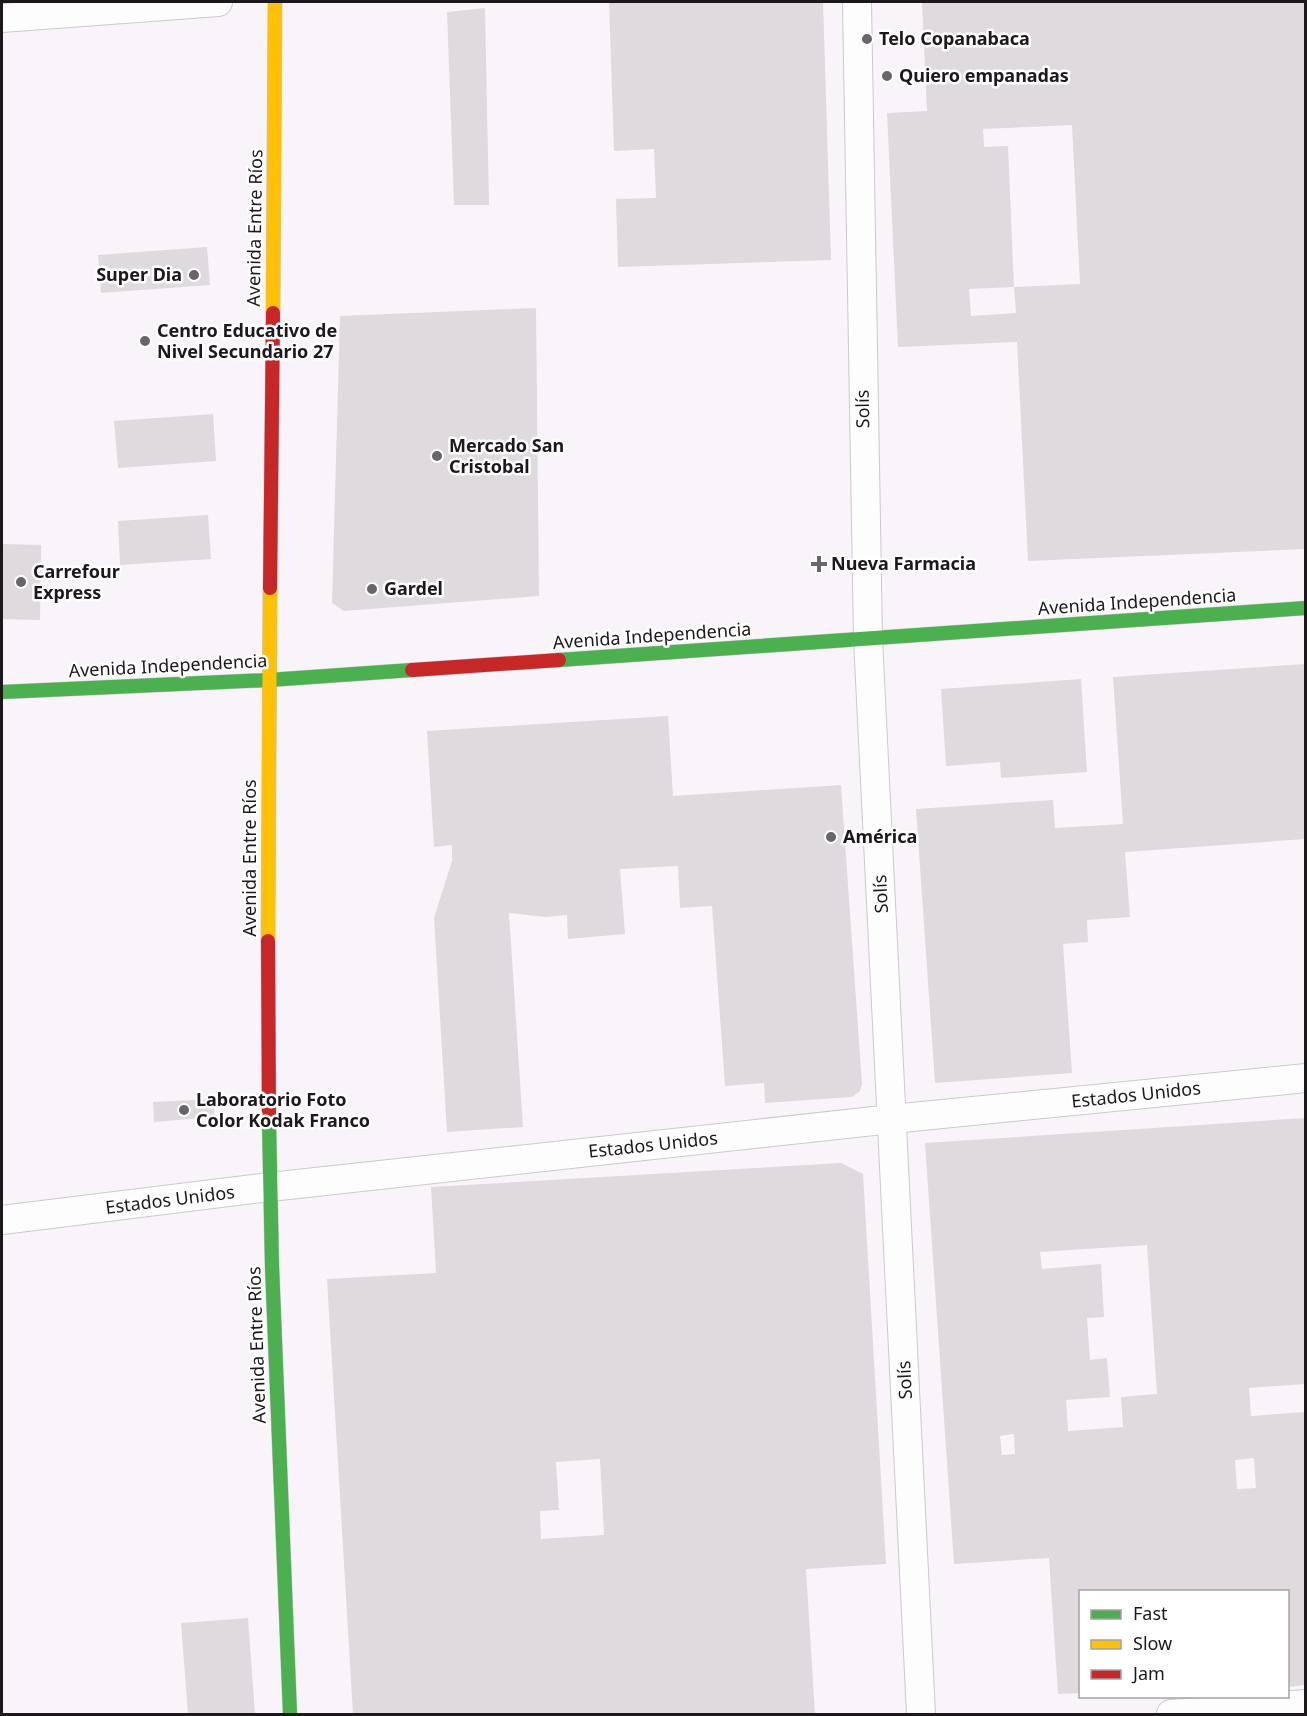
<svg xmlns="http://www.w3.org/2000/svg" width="1307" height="1716" font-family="'Noto Sans',sans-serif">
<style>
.building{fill:#dfdade;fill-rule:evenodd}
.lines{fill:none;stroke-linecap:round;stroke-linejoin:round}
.street-casing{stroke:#ccc9cc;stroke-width:30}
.fast-casing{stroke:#ccc9cc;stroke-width:15}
.slow-casing{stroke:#ccc9cc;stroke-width:15}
.jam-casing{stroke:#ccc9cc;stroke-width:15}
.street{stroke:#fefdfe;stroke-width:28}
.fast{stroke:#4caf50;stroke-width:14}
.slow{stroke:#ffc107;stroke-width:14}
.jam{stroke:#c62828;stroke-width:14}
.poi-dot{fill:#696569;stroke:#fff;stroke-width:2}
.labels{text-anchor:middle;stroke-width:5;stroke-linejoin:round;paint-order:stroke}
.poi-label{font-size:18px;font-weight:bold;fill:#1c181c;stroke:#fff;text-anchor:start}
.street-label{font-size:18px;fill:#1c181c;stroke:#fff}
</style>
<rect width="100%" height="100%" fill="#f9f4f9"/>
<g class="building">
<path d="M609,2H823L831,260L618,267L616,199L656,198L654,149L614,151Z"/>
<path d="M922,2H1305V549L1028,561L1017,342L898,347L887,113L927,111ZM1072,125L1080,284L1014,287L1016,313L971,316L969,289L1014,287L1008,146L984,147L983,129Z"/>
<path d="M485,8L489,205H454L447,12Z"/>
<path d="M207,247L210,285L101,293L98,255Z"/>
<path d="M536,308L539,596L344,611L332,603L340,316Z"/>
<path d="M213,414L216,461L118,468L114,421Z"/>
<path d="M208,515L211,559L120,565L118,521Z"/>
<path d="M2,544L41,545L40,620L2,619Z"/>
<path d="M1305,664V839L1125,852L1130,917L1087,920L1088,942L1063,944L1072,1073L935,1083L916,809L1053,800L1055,828L1123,824L1113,677Z"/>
<path d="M1081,679L1087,772L1001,778L1000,762L946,766L941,689Z"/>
<path d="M668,716L673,796L841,785L862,1084L860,1091L852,1097L765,1103L764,1083L725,1086L712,906L680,908L678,866L620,869L625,934L568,939L567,915L546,917L509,913L523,1127L447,1132L434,918L452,861V845L434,847L427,731Z"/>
<path d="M214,1099V1117L154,1122L153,1102Z"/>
<path d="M1305,1118V1384L1249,1388L1251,1416L1305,1412V1685L1288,1687V1592H1080V1693L1058,1694L1049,1558L954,1564L925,1143ZM1147,1245L1157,1394L1121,1397L1123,1427L1068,1431L1066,1400L1110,1397L1107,1358L1090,1360L1087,1318L1104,1317L1101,1264L1042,1269L1040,1252ZM1014,1434L1015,1454L1002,1455L1000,1436ZM1254,1458L1256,1488L1237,1489L1235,1460Z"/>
<path d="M841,1163L863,1174L886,1564L806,1569L815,1714H353L327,1279L436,1273L431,1187ZM600,1459L604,1535L541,1539L540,1511L559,1510L556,1462Z"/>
<path d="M248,1618L255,1714H188L181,1623Z"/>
</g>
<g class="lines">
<defs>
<g id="street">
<path d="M857,2L868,639L921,1714"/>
<path d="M2,18L218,2"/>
<path d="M2,1220L270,1187L892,1119L1306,1078"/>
<path d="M1171,1714L1306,1704"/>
</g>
<g id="fast">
<path d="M559,660L1306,608"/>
<path d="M2,692L269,680L412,670"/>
<path d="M269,1121L272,1266L290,1714"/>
</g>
<g id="slow">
<path d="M273,313L275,2"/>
<path d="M268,941L270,588"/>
</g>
<g id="jam">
<path d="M270,588L273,313"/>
<path d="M412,670L559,660"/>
<path d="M268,941L269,1121"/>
</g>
</defs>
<use href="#street" class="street-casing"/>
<use href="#fast" class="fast-casing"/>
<use href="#slow" class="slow-casing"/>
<use href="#jam" class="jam-casing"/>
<use href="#street" class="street"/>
<use href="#fast" class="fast"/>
<use href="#slow" class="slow"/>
<use href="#jam" class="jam"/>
</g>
<g class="poi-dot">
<circle cx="867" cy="39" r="6"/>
<circle cx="887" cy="76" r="6"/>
<circle cx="194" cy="275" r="6"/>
<circle cx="145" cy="341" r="6"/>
<circle cx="437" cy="456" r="6"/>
<path d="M816 555h6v6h6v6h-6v6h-6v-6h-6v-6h6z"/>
<circle cx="21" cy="582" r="6"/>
<circle cx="372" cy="589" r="6"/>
<circle cx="831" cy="837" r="6"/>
<circle cx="184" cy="1110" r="6"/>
</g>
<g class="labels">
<g class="poi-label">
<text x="879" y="45">Telo Copanabaca</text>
<text x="899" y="82">Quiero empanadas</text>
<text x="182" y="281" text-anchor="end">Super Dia</text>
<text x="157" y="337">Centro Educativo de<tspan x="157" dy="21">Nivel Secundario 27</tspan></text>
<text x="449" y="452">Mercado San<tspan x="449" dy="21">Cristobal</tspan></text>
<text x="831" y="570">Nueva Farmacia</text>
<text x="33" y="578">Carrefour<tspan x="33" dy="21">Express</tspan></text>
<text x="384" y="595">Gardel</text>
<text x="843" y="843">América</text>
<text x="196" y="1106">Laboratorio Foto<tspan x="196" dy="21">Color Kodak Franco</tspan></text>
</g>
<g class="street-label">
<text transform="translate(255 228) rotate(-89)" y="6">Avenida Entre Ríos</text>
<text transform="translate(863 409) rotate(-91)" y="6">Solís</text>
<text transform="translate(1137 602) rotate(-4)" y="6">Avenida Independencia</text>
<text transform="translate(652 636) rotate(-4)" y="6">Avenida Independencia</text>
<text transform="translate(168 666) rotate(-3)" y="6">Avenida Independencia</text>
<text transform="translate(250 858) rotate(-90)" y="6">Avenida Entre Ríos</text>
<text transform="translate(881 894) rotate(-93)" y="6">Solís</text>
<text transform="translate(1136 1095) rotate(-6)" y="6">Estados Unidos</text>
<text transform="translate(653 1145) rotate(-6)" y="6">Estados Unidos</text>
<text transform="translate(170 1200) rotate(-7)" y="6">Estados Unidos</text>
<text transform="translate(257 1345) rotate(-92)" y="6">Avenida Entre Ríos</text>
<text transform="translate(905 1380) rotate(-93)" y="6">Solís</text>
</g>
</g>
<rect width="1307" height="1716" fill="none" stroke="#1c181c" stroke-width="6"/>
<rect x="1079" y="1590" width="210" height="108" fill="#ffffff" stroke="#a4a3a4" stroke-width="1.5"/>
<rect x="1091" y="1610" width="30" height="9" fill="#4caf50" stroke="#a4a3a4" stroke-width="1.5"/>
<text x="1133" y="1620" font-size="18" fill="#1c181c">Fast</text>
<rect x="1091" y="1640" width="30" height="9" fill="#ffc107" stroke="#a4a3a4" stroke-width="1.5"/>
<text x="1133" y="1650" font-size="18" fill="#1c181c">Slow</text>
<rect x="1091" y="1670" width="30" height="9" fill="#c62828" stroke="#a4a3a4" stroke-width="1.5"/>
<text x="1133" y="1680" font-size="18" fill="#1c181c">Jam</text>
</svg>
